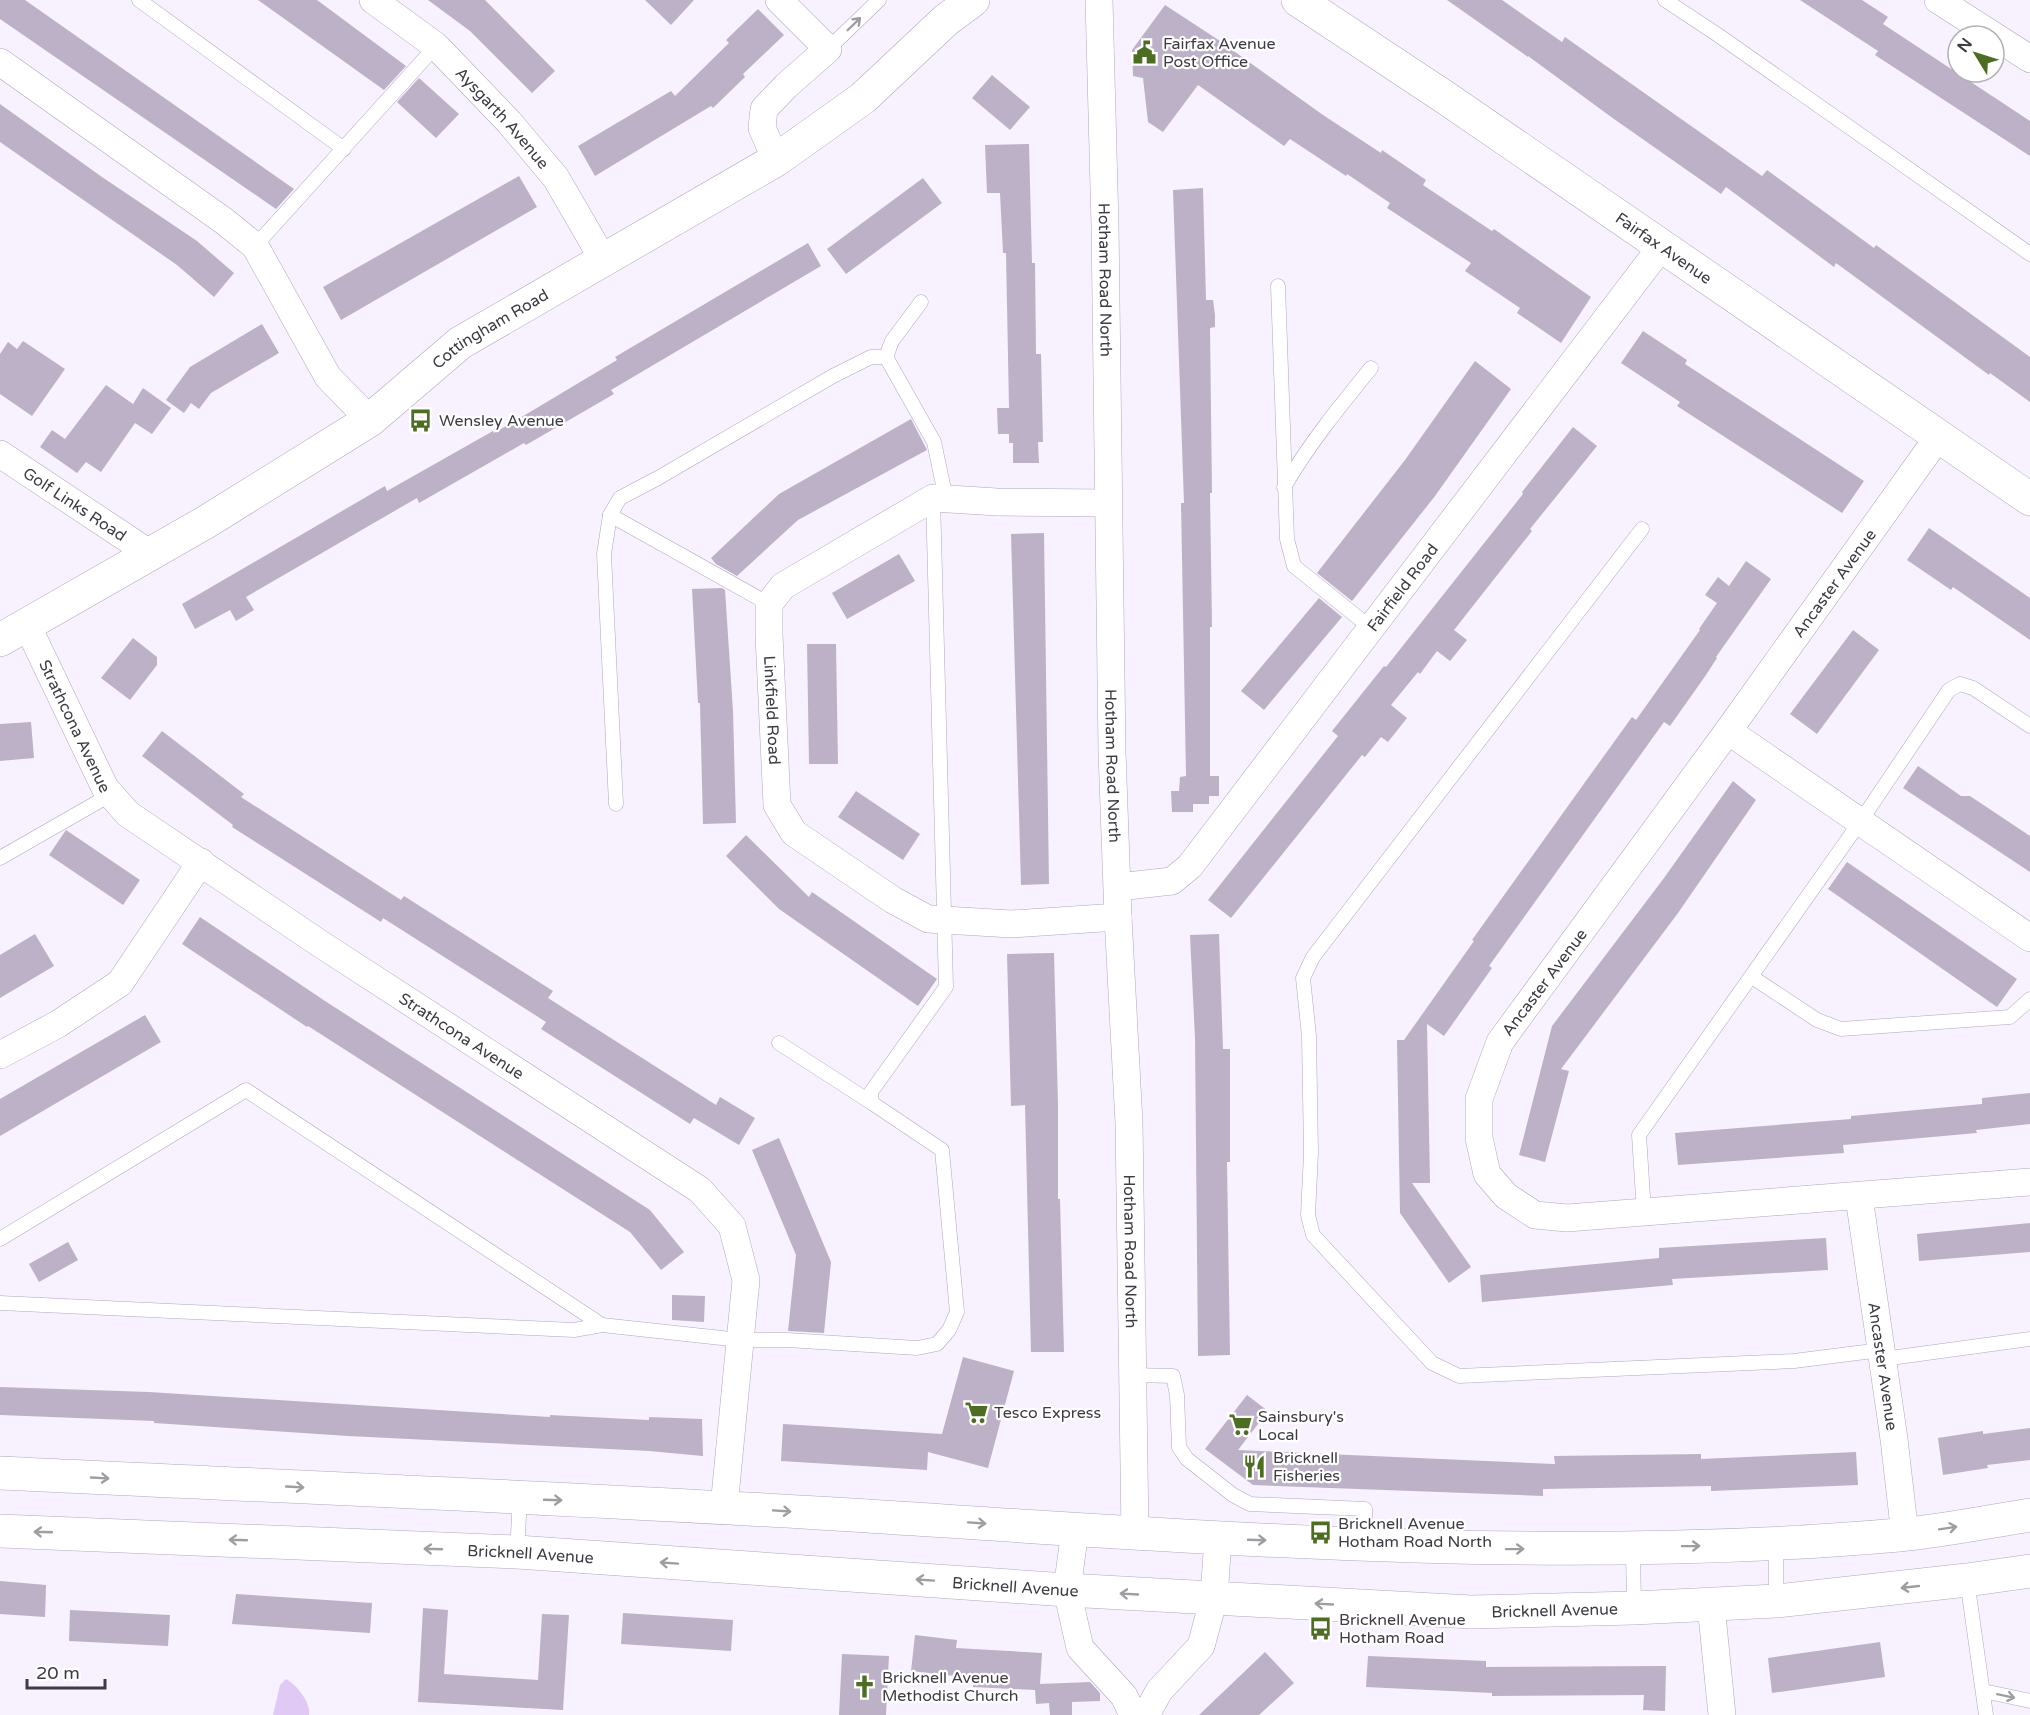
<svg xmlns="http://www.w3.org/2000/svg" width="2030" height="1715" font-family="'Varela Round',sans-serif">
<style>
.green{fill:#e1c9f5}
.building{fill:#bdb1c7}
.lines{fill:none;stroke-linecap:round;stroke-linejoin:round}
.service-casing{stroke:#b2a6bc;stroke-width:15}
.minor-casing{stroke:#b2a6bc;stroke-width:28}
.tertiary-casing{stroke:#b2a6bc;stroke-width:34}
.secondary-casing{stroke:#b2a6bc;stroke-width:34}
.service{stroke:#fff;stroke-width:14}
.minor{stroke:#fff;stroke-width:27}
.tertiary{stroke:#fff;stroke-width:33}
.secondary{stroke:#fff;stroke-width:33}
.oneway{stroke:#9f9da2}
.labels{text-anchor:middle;stroke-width:4.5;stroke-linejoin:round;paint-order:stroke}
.poi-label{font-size:16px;fill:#3f3b44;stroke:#fff;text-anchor:start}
.street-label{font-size:16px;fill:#3f3b44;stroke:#fff}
</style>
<rect width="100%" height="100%" fill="#f8f1ff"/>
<path class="green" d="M286,1679C297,1685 311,1703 309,1715H273L280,1685Z"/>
<g class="building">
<path d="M0,0H25L294,189L276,209L0,19Z"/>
<path d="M258,0H317L406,66L384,90Z"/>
<path d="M428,0H485L555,71L532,93L470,31Z"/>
<path d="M645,0H694L671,25Z"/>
<path d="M1447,0H1502L1562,42L1565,37L1762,176L1767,170L1874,248L1876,245L2030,357V402L1990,373L1989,375L1836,263L1834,267L1726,187L1721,194L1614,119L1528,56V57Z"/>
<path d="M1800,0H1862L1888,17L1883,24L2030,121V156L1875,55L1878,51Z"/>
<path d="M1165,5L1217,39L1323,115L1381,153L1382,150L1426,180L1423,185L1492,231L1494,229L1591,297L1561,343L1517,313L1520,308L1465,271L1471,263L1387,208L1390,203L1347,174L1346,176L1290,139L1284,146L1198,85L1163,132L1148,122L1143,78L1133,76L1132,50Z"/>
<path d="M758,9L784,35L743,74L745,77L713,108L711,106L595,176L578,146L671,91L675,96L729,43L726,40Z"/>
<path d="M992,75L1030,107L1010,130L972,98Z"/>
<path d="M419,78L459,114L436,138L397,102Z"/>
<path d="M0,104L102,177L197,241L234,273L214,297L177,265L0,142Z"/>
<path d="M1029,144L1032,263H1035L1036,354H1041L1043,442H1038L1039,463H1013V443H1009V434H998L997,408H1009L1006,253H1003L1000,193H987L985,145Z"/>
<path d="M519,176L537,207L341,320L323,287Z"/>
<path d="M923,178L942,203L846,274L827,249Z"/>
<path d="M1203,188L1206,300H1213L1215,315V327L1210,328L1212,493H1210L1212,627H1210V776H1219V796H1209V804H1193V812H1172L1171,791H1179L1180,777L1186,776L1181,503H1184L1173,190Z"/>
<path d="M808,243L821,266L611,390L614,394L526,445L524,443L419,503L417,498L246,597L254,610L236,621L230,610L195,629L182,604L385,486L387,491L493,431L494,433L530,412L617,360L615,357Z"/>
<path d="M262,324L279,353L211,393L199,409L191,403L184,413L166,400L190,367Z"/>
<path d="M1643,331L1687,360L1685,364L1864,481L1842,513L1677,406L1680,402L1621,363Z"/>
<path d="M23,341L65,369L32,416L0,394V354L8,342L17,349Z"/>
<path d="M1475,361L1511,389L1435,496L1352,601L1317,573L1405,460Z"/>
<path d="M106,385L133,404L143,388L171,408L152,434L135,423L101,472L86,462L77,473L40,447L52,430L65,439Z"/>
<path d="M911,419L927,450L798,520L737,576L716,564L711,558L779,494Z"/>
<path d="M1573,427L1597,446L1530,529L1532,531L1454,630L1467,640L1450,661L1437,651L1420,674L1418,672L1391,705L1407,718L1388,742L1381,737L1365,757L1362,755L1231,918L1208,900L1338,736L1332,731L1384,666L1386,667L1409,638L1523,494L1522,492Z"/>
<path d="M1929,528L2030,598V640L1953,587L1951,590L1907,560Z"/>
<path d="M1044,533L1049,884L1021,885L1011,534Z"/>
<path d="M899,554L915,581L847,619L832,593Z"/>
<path d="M1746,561L1771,579L1716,657L1717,658L1706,675L1670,726L1664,722L1489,966L1492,968L1444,1036L1427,1024L1430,1183H1412L1471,1267L1449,1283L1400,1213L1397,1040H1404L1474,941L1472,940L1583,785L1632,717L1636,720L1700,630L1699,629L1717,603L1705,595L1718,577L1729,586Z"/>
<path d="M722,588L725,590L733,711L736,823L703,824L700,703H698L692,589Z"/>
<path d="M1319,598L1342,617L1264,710L1241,691Z"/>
<path d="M1853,630L1879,650L1817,734L1790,714Z"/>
<path d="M133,638L157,657V665L130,700L101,678Z"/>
<path d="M807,644H836L838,764H809Z"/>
<path d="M31,722L34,758L0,761V724Z"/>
<path d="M162,731L244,794L241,797L401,900L404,896L553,991L548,998L716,1105L720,1097L755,1118L739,1145L694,1118L690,1124L541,1029L546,1022L383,918L381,922L232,827L233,825L142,756Z"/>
<path d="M1918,766L1961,796H1970L2030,836V872L1903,788Z"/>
<path d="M1733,781L1756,800L1678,913L1561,1069L1569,1071L1545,1162L1519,1155L1552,1026L1664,878Z"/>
<path d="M856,791L920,834L903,860L838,817Z"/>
<path d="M66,830L140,880L123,905L49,855Z"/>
<path d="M746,835L809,897L812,892L937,979L918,1006L779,909L726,856Z"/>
<path d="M1847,862L2017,979L1997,1007L1828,889Z"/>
<path d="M200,917L325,1001L650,1210L684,1252L661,1270L630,1232L308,1026L307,1027L182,944Z"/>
<path d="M35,934L54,966L0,998V955Z"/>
<path d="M1219,934L1223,1049H1230V1162H1227L1230,1355L1198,1356L1195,1038L1190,935Z"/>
<path d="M1054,953L1058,1104V1199H1060L1064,1352H1031L1025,1105L1011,1106L1007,954Z"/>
<path d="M145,1015L161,1042L0,1136V1099Z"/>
<path d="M2030,1093V1124L1976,1130L1977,1133L1843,1145L1844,1153L1678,1165L1675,1133L1851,1119V1116L1982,1104V1098Z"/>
<path d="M779,1138L831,1262L824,1333L788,1331L796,1255L752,1150Z"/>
<path d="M2030,1223V1252L1919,1261L1917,1234Z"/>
<path d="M1826,1238L1828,1270L1672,1279L1673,1285L1482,1302L1480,1275L1659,1258V1248Z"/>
<path d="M68,1242L78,1260L39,1282L29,1264Z"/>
<path d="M672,1295L705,1296L704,1322L672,1320Z"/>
<path d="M963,1357L1014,1371L988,1468L928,1452L927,1470L781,1461L783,1424L942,1434Z"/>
<path d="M0,1387L149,1392L550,1417V1415L649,1420V1417L702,1419L703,1456L649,1451L348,1436L154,1423V1421L0,1415Z"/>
<path d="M1247,1395L1268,1411L1238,1450L1555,1464L1554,1456L1701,1454V1459L1856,1452L1858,1485L1711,1491V1486L1543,1489V1496L1253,1485L1205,1449Z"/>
<path d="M2030,1428V1460L1987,1465L1988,1468L1943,1475L1938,1438L1983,1431V1434Z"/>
<path d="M0,1581L46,1585L45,1617L0,1614Z"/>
<path d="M236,1594L372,1603L370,1633L232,1624Z"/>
<path d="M423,1608L448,1610L444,1674L538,1680L542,1614L569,1615L563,1710L418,1702Z"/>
<path d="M70,1610L170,1615L168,1646L69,1641Z"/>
<path d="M623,1613L733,1620L731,1651L621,1644Z"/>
<path d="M915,1635L957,1640L956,1648L1042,1653L1040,1684L1090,1682L1100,1693V1701L1072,1702V1715H1050L1049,1703L1036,1704L1035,1690L973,1687V1678L911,1671Z"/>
<path d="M1880,1642L1885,1677L1772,1693L1768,1658Z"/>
<path d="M1265,1652L1294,1683L1259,1715H1199Z"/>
<path d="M842,1654L889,1656L886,1715H839Z"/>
<path d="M1368,1656L1486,1661V1667L1666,1666L1665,1711L1643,1710L1644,1695L1492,1696V1693L1366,1687Z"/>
</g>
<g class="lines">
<defs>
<g id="service">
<path d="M139,0L344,149"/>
<path d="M1665,0L1718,35L2030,254"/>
<path d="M828,49L879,0"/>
<path d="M255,246L436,46"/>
<path d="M1278,286L1287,539L1294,566L1371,628"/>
<path d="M921,302L892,341L886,357L934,442L946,499"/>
<path d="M1284,487C1309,444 1340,406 1371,368"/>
<path d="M610,515L769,604"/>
<path d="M1642,529L1313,957L1303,978L1309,1036L1311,1153L1308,1215L1313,1235L1432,1363L1459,1376L1794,1361L1881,1350"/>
<path d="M616,804L604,554L610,515L620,498L658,478L833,376L871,357H886"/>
<path d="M0,858L110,795"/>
<path d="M1752,977L1817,1020L1841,1029L2010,1017L2030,999"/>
<path d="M779,1043L872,1103"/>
<path d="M1644,1212L1639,1135L1860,822L1949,690L1960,684L1973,688L2030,726"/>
<path d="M0,1239L246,1090L602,1325L740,1340H787L917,1348L937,1344L949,1330L957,1312L942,1150L872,1103L871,1092L946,987L933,498"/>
<path d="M0,1303L574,1330L602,1325"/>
<path d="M1883,1359L2030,1339"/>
<path d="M1133,1375L1173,1376L1177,1395L1179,1447L1187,1459L1233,1495L1250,1504L1365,1509L1366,1544"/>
<path d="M1633,1547L1634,1608"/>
<path d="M517,1552L520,1498"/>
<path d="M1967,1580L1986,1715"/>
<path d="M1776,1601V1544"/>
<path d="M1983,1691L2030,1701"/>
</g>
<g id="minor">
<path id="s1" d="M373,0L436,46L509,122L556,178L604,261"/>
<path id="s2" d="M1099,0L1105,226L1112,752L1118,917L1129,1123L1135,1533"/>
<path d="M1938,0L2030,59"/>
<path d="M0,62L224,221L255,246L328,377L370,420"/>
<path d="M776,160L762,128L764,109L786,86L828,49L779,0"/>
<path d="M1939,436L1728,731L1500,1042L1479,1099V1138L1487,1174L1506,1196L1535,1215L1567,1218L2030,1182"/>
<path id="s3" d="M0,454L149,553"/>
<path id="s4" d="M1108,503L997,502L933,498L783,586L769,604V635L777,805L794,833L893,900L928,919L1011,924L1118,917"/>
<path id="s5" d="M27,625L105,788L128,814L319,943L700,1190L732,1226L746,1280L724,1507"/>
<path d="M1728,731L2030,938"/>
<path id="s6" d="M1118,887L1172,881L1190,866L1661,247"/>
<path d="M0,1055L58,1024L120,983L201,862"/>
<path id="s7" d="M1859,1197L1894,1439L1905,1535"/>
<path d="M1075,1530L1067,1590L1080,1648L1124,1696L1133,1715"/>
<path d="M1711,1605L1722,1715"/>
<path d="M1146,1715L1159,1691L1201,1646L1214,1598L1218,1538"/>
</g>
<g id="tertiary">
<path id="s8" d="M1298,0L1446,98L2030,499"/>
<path d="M0,1473C289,1487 579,1498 868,1516C1210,1538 1556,1565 1899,1535C1943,1531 1986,1522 2030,1515"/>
<path id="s9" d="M0,1531L517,1552L1067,1590L1471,1612L1634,1608L1776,1601L1967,1580L2030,1571"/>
</g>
<g id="secondary">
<path id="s10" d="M0,640L206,522L370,420L460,343L776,160L863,98L946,20L973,0"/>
</g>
</defs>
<use href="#service" class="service-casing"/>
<use href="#minor" class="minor-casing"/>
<use href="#tertiary" class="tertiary-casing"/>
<use href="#secondary" class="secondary-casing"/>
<use href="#service" class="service"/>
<use href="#minor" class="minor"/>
<use href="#tertiary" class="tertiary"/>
<use href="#secondary" class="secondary"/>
</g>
<defs><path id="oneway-shaft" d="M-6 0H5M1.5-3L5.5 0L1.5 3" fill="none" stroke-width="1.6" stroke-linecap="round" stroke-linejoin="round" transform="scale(1.5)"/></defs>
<g class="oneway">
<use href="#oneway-shaft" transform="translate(854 24) rotate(-44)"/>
<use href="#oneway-shaft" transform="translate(100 1478) rotate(3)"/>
<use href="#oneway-shaft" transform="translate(295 1487) rotate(3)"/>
<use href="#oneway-shaft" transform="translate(553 1500) rotate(2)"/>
<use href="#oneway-shaft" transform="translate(782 1511) rotate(4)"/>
<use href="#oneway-shaft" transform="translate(977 1523) rotate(4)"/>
<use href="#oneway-shaft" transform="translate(1948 1528) rotate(-9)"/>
<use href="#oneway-shaft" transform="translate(43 1532) rotate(-178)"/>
<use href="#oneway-shaft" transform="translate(238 1540) rotate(-178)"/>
<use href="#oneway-shaft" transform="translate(1257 1540) rotate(2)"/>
<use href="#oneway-shaft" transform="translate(1691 1546) rotate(-1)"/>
<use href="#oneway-shaft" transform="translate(433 1549) rotate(-178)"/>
<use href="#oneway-shaft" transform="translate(1515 1549) rotate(-1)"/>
<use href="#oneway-shaft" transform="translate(669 1563) rotate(-176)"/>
<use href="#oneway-shaft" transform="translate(925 1580) rotate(-176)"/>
<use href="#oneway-shaft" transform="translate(1910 1587) rotate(174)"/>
<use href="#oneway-shaft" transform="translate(1129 1594) rotate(-177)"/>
<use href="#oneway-shaft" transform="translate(1324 1604) rotate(-177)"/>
<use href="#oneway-shaft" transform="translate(2006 1696) rotate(12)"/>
</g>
<defs>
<symbol id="civic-bare" viewBox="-9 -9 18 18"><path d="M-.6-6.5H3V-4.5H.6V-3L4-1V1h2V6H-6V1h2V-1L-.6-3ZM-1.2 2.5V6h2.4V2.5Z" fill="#4d6d23" stroke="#fff" stroke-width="2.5" paint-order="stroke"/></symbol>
<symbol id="bus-bare" viewBox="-9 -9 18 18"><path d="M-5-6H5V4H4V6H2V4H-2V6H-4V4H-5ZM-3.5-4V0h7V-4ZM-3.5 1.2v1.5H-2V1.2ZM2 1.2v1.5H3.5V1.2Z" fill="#4d6d23" stroke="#fff" stroke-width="2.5" paint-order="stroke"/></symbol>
<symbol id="supermarket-bare" viewBox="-9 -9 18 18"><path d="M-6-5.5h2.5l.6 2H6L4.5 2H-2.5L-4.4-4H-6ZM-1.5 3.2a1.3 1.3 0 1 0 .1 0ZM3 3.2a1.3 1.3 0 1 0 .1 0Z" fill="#4d6d23" stroke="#fff" stroke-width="2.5" paint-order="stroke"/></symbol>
<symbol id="restaurant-bare" viewBox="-9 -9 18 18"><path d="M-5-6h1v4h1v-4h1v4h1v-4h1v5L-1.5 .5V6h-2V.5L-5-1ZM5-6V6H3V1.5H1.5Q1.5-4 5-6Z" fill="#4d6d23" stroke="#fff" stroke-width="2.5" paint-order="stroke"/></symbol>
<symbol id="church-bare" viewBox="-9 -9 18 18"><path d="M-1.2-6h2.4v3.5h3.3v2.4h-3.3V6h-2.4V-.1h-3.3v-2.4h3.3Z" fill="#4d6d23" stroke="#fff" stroke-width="2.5" paint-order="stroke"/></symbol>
</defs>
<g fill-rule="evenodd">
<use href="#civic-bare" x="1128" y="36" width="33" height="33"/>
<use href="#bus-bare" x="404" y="404" width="33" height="33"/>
<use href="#supermarket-bare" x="960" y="1396" width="33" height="33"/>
<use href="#supermarket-bare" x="1224" y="1408" width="33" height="33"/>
<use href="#restaurant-bare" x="1238" y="1450" width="33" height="33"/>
<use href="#bus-bare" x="1304" y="1516" width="33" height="33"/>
<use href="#bus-bare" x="1304" y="1612" width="33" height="33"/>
<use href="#church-bare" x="848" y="1670" width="33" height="33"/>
</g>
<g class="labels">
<g class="poi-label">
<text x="1163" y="49">Fairfax Avenue<tspan x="1163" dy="18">Post Office</tspan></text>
<text x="439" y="426">Wensley Avenue</text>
<text x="994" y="1418">Tesco Express</text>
<text x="1258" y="1422">Sainsbury's<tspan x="1258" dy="18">Local</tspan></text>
<text x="1273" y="1463">Bricknell<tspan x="1273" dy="18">Fisheries</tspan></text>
<text x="1338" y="1529">Bricknell Avenue<tspan x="1338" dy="18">Hotham Road North</tspan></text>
<text x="1339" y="1625">Bricknell Avenue<tspan x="1339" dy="18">Hotham Road</tspan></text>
<text x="882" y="1683">Bricknell Avenue<tspan x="882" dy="18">Methodist Church</tspan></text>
</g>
<g class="street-label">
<text dy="6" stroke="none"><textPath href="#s1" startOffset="176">Aysgarth Avenue</textPath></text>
<text dy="6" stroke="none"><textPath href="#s8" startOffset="442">Fairfax Avenue</textPath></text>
<text dy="6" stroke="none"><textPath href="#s2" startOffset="280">Hotham Road North</textPath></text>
<text dy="6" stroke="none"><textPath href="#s10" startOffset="582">Cottingham Road</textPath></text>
<text dy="6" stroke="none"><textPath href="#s3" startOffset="90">Golf Links Road</textPath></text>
<text transform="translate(1834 583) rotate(-54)" y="6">Ancaster Avenue</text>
<text dy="6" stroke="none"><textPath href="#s6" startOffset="428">Fairfield Road</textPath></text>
<text dy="6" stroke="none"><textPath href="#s4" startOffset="478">Linkfield Road</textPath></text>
<text dy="6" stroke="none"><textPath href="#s5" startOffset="112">Strathcona Avenue</textPath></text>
<text dy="6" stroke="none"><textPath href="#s2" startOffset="766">Hotham Road North</textPath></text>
<text transform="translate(1544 982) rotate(-53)" y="6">Ancaster Avenue</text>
<text dy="6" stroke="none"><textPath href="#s5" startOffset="616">Strathcona Avenue</textPath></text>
<text dy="6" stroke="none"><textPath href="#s2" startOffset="1252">Hotham Road North</textPath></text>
<text dy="6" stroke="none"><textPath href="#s7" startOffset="171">Ancaster Avenue</textPath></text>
<text dy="6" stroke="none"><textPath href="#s9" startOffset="531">Bricknell Avenue</textPath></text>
<text dy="6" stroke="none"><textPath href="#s9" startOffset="1017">Bricknell Avenue</textPath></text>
<text dy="6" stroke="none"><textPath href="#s9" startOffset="1557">Bricknell Avenue</textPath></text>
</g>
</g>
<g transform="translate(1976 54) rotate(308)"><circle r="28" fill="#ffffff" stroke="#b2b1b4" stroke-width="1.5"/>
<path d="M0-4.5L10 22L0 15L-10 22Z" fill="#4d6d23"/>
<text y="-9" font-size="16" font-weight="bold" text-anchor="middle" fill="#3f3b44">N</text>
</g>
<path d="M27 1679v9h78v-9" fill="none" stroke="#3f3b44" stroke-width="3"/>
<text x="36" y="1679" font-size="18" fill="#3f3b44" stroke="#ffffff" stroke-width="4.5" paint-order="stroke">20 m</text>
</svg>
